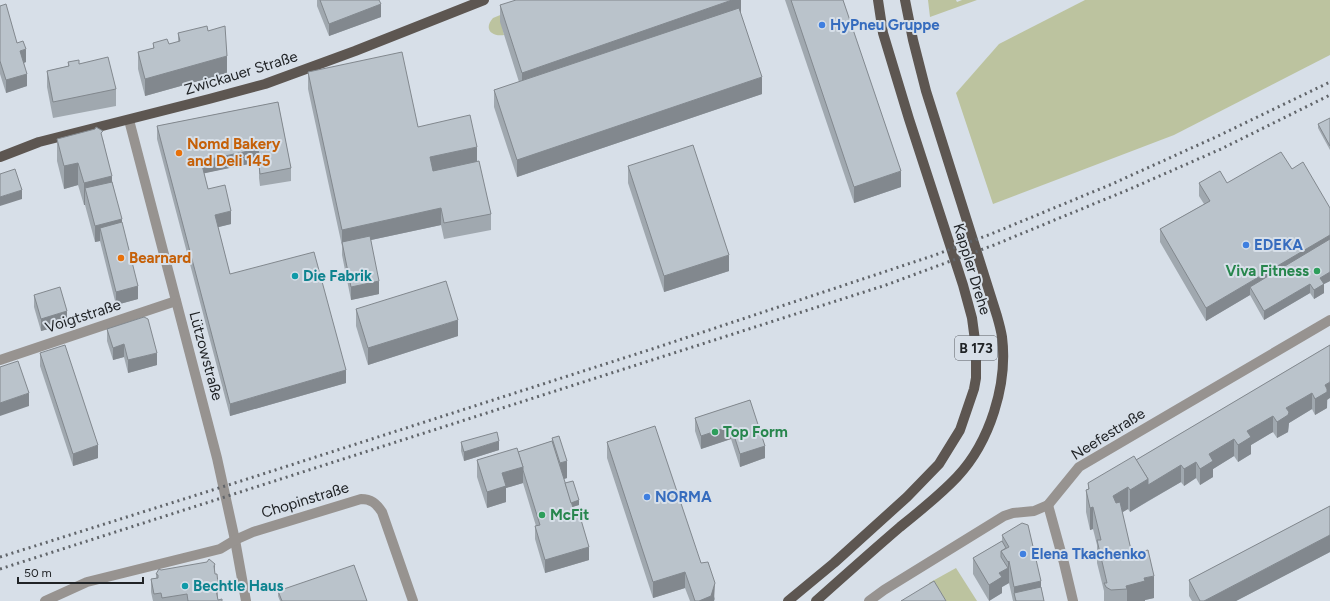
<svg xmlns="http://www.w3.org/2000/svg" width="1330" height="601" font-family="Figtree,sans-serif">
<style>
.green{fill:#bcc39f}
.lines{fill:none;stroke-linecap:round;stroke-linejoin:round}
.minor{stroke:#979390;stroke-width:10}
.major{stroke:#5d5651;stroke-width:10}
.rail{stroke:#61656a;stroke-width:3;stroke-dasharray:2 4;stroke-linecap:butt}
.wall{fill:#a0a8af}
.shaded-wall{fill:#82888e}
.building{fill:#bac3cb;stroke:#82888e}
.shop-dot{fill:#3f7fe0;stroke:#d7dfe8;stroke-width:1.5}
.food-dot{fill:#e8710a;stroke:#d7dfe8;stroke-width:1.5}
.leisure-dot{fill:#2e9e5b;stroke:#d7dfe8;stroke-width:1.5}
.culture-dot{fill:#0f9aa8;stroke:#d7dfe8;stroke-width:1.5}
.labels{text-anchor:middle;stroke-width:4;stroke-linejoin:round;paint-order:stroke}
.shield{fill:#d7dfe8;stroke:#575b60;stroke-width:1}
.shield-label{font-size:14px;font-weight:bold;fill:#202326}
.shop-label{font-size:15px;font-weight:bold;fill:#366cbe;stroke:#d7dfe8;text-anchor:start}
.street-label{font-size:15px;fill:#202326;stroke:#d7dfe8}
.food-label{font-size:15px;font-weight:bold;fill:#c56008;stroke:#d7dfe8;text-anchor:start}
.leisure-label{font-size:15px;font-weight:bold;fill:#27864d;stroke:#d7dfe8;text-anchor:start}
.culture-label{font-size:15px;font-weight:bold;fill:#0d838f;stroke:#d7dfe8;text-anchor:start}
</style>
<rect width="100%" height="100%" fill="#d7dfe8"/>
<g class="green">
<path d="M537,0L501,22L504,35C492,37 483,29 493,18Z"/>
<path d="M928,0H956L957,2L962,0H977L930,17Z"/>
<path d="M1085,0H1330V55L1174,135L993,204L956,93L999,44Z"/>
<path d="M956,568L977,601H940L929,583Z"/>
</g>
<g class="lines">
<g class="minor">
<path d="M129,120L217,458L235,540L246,601"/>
<path d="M0,360L176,301"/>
<path d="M1048,505L1064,563L1073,601"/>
<path d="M45,601L87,582L220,549L235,540L253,532L361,499C371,499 376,503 382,512L413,601"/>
<path d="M869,601L884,590L1004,516L1013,513L1034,511L1048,505L1079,467L1330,320"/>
</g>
<g class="major">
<path d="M0,157L39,142L209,99L265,84L355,51L484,0"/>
<path d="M788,601L834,563L907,497L939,464L960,430L974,389L976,378V348L972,318L963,285L909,119L883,33L878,0"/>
<path d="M816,601C844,576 872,551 900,527C920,511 940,495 957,477C990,442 1008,384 1002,337C1001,330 999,323 997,316L926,91L913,40L905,0"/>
</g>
<g class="rail">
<path d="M0,557L241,481L655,348L935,255L991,234L1112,184L1218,136L1330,82"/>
<path d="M0,569L886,285L994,245L1130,189L1221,149L1330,95"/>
</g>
</g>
<g class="wall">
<path d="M317,0H379L381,17L329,36L317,6Z"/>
<path d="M741,0L740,13L762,94L517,177L494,107V90L519,82L500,22V5Z"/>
<path d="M785,0H843L901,187L854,203Z"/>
<path d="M0,6L17,43L26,62L24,63L27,86L6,93L0,74Z"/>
<path d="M208,31L227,73L145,96L138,69V52L153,48V43L169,44L178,42V33Z"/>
<path d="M68,62L79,64L116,89V106L53,118L47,87V71L68,66Z"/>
<path d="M308,72L418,127L477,161L491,214V230L444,239L441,225L371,240L379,294L351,300L342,255V246L308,89Z"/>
<path d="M278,102L291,168V181L260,186L259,178V167L258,162L204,173L208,189L231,224L218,227L230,274L346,383L230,416L157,139V126Z"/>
<path d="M1330,118V150L1318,128V124Z"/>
<path d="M57,139H103L138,299L116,305L100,241L95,242L85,205H84L78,185L64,189L57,161Z"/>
<path d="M628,166L729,271L664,292L628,183Z"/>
<path d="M1292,169L1330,208V281L1324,284V293L1314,299L1310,293L1264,320L1250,295L1206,321L1160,242V229L1204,204L1199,196V183H1227Z"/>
<path d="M34,295L67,324L41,331L34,307Z"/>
<path d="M356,309L458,336L368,365L356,326Z"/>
<path d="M107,329L157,365L128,373L124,357L113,360L107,341Z"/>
<path d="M1330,345L1327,408L1315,415L1312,409L1289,423L1288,432L1277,438L1273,432L1251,445V454L1238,462L1234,456L1213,469V477L1200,485L1196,478L1184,486L1181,482L1130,512L1128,509L1122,512L1132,554L1154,598L1145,600V601H1104V591L1097,563V545L1093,529L1090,530L1086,512V490L1088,489V483L1136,460Z"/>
<path d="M40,353L98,458L73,466L40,366Z"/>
<path d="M750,400L765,458L740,467L731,439L701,449L695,431V418Z"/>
<path d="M552,438L567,478L564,479L565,483L579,505L572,507L589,560L545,573L535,539V526H536L523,483L506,488V502L487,508L477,477V460L518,452L552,441Z"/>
<path d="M461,442L499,450L464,461L461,451Z"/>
<path d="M607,442L701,563L715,599L714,601H690L685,588L653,598L607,458Z"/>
<path d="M1330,506V552L1236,601H1192L1189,596V580Z"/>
<path d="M1002,535L1041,587L1044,601H1013L1009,583L1002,587V593L989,601L973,574V558L1002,541Z"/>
<path d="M156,574H215L218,584V600L222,601H153L151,592V579L156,578Z"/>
<path d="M278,591L367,601H280L278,596Z"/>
</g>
<g class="shaded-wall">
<path d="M732,0H741V13L522,89V73Z"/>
<path d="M381,4V17L329,36V24Z"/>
<path d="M26,49V62L20,64V51Z"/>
<path d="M227,56V73L145,96V79Z"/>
<path d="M27,74V86L6,93V80Z"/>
<path d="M762,77V94L517,177V160Z"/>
<path d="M477,147V164L430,174V157Z"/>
<path d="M258,149V162L201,174V161Z"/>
<path d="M78,163V185L64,189V166Z"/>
<path d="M901,171V187L854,203V187Z"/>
<path d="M112,176V198L85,188V205H84V183Z"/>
<path d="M22,190V199L0,206V197Z"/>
<path d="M441,208V225L343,246L342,242V246V230Z"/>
<path d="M231,211V224L215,228V215Z"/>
<path d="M122,219V235L100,228V241L95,242V226Z"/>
<path d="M1330,235V248L1250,287V295L1206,321V308Z"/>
<path d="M729,255V271L664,292V276Z"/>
<path d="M1330,272V281L1324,284V293L1314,299V290L1320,278Z"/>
<path d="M379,281V294L351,300V287Z"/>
<path d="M1310,284V293L1264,320V311Z"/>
<path d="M138,286V299L116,305V292Z"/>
<path d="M67,311V324L41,331V319Z"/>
<path d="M458,320V336L368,365V348Z"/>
<path d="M124,344V357L113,360V348Z"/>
<path d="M157,353V365L128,373V360Z"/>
<path d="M346,370V383L230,416V404Z"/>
<path d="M1330,382V398L1327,400V408L1315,415V399L1325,385Z"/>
<path d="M29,393V406L0,416V403Z"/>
<path d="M1312,393V409L1289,423L1288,432L1277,438V422L1286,408Z"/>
<path d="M1273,416V432L1251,445V454L1238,462V445L1247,431Z"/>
<path d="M731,426V439L701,449V436Z"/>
<path d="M1234,439V456L1213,469V477L1200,485V469L1209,454Z"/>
<path d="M499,441V450L464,461V452Z"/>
<path d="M98,445V458L73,466V454Z"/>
<path d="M765,446V458L740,467V454Z"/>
<path d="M567,461V478L560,480V463Z"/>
<path d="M1196,462V478L1184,486V469Z"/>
<path d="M1181,465V482L1148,501V485Z"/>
<path d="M523,467V483L506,488V502L487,508V492L502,473Z"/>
<path d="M1148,479V501L1130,512V490Z"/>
<path d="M1128,487V509L1113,518V496Z"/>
<path d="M579,500V505L569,508V503Z"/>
<path d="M1093,507V529L1090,530V508Z"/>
<path d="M1330,535V552L1236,601H1204Z"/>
<path d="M589,547V560L545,573V560Z"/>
<path d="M1009,561V583L1002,587V593L989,601V585L999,573L1008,568V562Z"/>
<path d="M215,564V576L214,566Z"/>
<path d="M685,572V588L653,598V582Z"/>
<path d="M1154,576V598L1145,600V601H1127V589L1126,586L1144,578Z"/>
<path d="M1041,581V601L1014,593V587Z"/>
<path d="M715,583L714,601H699Z"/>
</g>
<g class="building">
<path d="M320,0H379L381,4L329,24Z"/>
<path d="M516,0H732L522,73L500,5Z"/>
<path d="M791,0H843L901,171L854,187Z"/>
<path d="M6,4L17,43L23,41L26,49L20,51L27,74L6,80L0,61V6Z"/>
<path d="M739,8L762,77L517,160L494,90Z"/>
<path d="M207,26L208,31L225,26L227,56L145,79L138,52L154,48L153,43L167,39L169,44L180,41L178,33Z"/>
<path d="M402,52L418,127L470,115L477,147L430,157L433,171L479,161L491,214L444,223L441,208L342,230L308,72Z"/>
<path d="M108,57L116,89L53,102L47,71L69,66L68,62L79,60V64Z"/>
<path d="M278,102L291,168L260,174L259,165H261L258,149L201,161L208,189L225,185L231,211L215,215L230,274L314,252L346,370L230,404L157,126Z"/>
<path d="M1330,118V146L1318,124Z"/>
<path d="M96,127L103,131L101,133L112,176L84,183L78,163L64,166L57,139L95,129Z"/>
<path d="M693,145L729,255L664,276L628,166Z"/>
<path d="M1281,152L1292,169L1303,162L1330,208V235L1206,308L1160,229L1210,201L1199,183L1220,171L1227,183Z"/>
<path d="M15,169L22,190L0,197V174Z"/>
<path d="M112,182L122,219L95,226L85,188Z"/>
<path d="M122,222L138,286L116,292L100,228Z"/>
<path d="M370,236L379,281L351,287L342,242Z"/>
<path d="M1330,239V272L1320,278L1324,284L1314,290L1310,284L1264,311L1250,287Z"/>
<path d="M446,281L458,320L368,348L356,309Z"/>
<path d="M60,287L67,311L41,319L34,295Z"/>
<path d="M144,317L148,319L157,353L128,360L124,344L113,348L107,329Z"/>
<path d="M65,345L98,445L73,454L40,353Z"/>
<path d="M1330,345V382L1325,385L1327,389V392L1315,399L1312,393L1286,408L1289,412L1288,415L1277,422L1273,416L1247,431L1251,437L1238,445L1234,439L1209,454L1213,461L1200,469L1196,462L1184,469L1181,465L1148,485V479L1136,460Z"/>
<path d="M18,361L29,393L0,403V367Z"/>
<path d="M750,400L765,446L740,454L731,426L701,436L695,418Z"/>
<path d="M655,426L701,563L708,562L715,583L711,596L699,601H695L685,572L653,582L607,442Z"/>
<path d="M497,432L499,441L464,452L461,442Z"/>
<path d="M559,436L567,461L560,463L552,438Z"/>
<path d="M552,441L575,514L579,513L589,547L545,560L535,526L540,525L523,470V467L518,452Z"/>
<path d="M517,448L523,467L502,473L506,486L487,492L477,460Z"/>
<path d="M1134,456L1148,479L1130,490L1128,487L1113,496L1116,503L1120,502L1132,554L1148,550L1154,576L1144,578L1145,581L1126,586L1127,589L1111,590L1106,587L1104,583H1107L1097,540H1101L1093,507L1090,508L1086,490L1089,489L1088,483Z"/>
<path d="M573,481L579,500L571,503L565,483Z"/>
<path d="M1330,506V535L1204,601H1200L1189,580Z"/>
<path d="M1022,523L1028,525L1041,581L1014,587L1009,561L1008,562L1001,551L1009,547L1002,535Z"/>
<path d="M1002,541L1006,548L1001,551V557L1008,568L999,573L1002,577L989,585L973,558Z"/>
<path d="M209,559L215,564L214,566L215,574H217L218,584L215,585L218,600L222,599V601H188L187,594L162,598L161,593L154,594L151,579L158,578V575L156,574L159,569L161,570L207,562Z"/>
<path d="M354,565L367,601H282L278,591Z"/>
<path d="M934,581L946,601H901Z"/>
<path d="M1041,587L1044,601H1016L1014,593Z"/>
</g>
<g class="shop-dot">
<circle cx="822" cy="25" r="4"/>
<circle cx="1246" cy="245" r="4"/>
<circle cx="647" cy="497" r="4"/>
<circle cx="1023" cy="554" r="4"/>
</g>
<g class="food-dot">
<circle cx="179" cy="153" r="4"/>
<circle cx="121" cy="258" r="4"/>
</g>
<g class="leisure-dot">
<circle cx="1317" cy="271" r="4"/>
<circle cx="715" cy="432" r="4"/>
<circle cx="542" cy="515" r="4"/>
</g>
<g class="culture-dot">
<circle cx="295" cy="276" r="4"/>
<circle cx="185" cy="586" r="4"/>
</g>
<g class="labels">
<rect class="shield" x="955" y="336" width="42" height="24" rx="3"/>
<g class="shield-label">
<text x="976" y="353">B 173</text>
</g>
<g class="shop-label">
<text x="830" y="30">HyPneu Gruppe</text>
<text x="1254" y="250">EDEKA</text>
<text x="655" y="502">NORMA</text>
<text x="1031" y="559">Elena Tkachenko</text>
</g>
<g class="street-label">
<text transform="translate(241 73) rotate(-17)" y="5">Zwickauer Straße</text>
<text transform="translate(972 269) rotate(73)" y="5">Kappler Drehe</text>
<text transform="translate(83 316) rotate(-18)" y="5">Voigtstraße</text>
<text transform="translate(206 356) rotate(75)" y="5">Lützowstraße</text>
<text transform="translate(1108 434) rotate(-32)" y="5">Neefestraße</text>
<text transform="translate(305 500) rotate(-17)" y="5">Chopinstraße</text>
</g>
<g class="food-label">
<text x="187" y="149">Nomd Bakery<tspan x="187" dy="17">and Deli 145</tspan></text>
<text x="129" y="263">Bearnard</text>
</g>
<g class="leisure-label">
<text x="1309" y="276" text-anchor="end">Viva Fitness</text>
<text x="723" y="437">Top Form</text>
<text x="550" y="520">McFit</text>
</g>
<g class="culture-label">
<text x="303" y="281">Die Fabrik</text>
<text x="193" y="591">Bechtle Haus</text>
</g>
</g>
<path d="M18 577v6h125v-6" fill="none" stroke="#202326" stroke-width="2"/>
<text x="24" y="577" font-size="12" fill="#202326" stroke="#d7dfe8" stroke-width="3" paint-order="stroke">50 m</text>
</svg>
